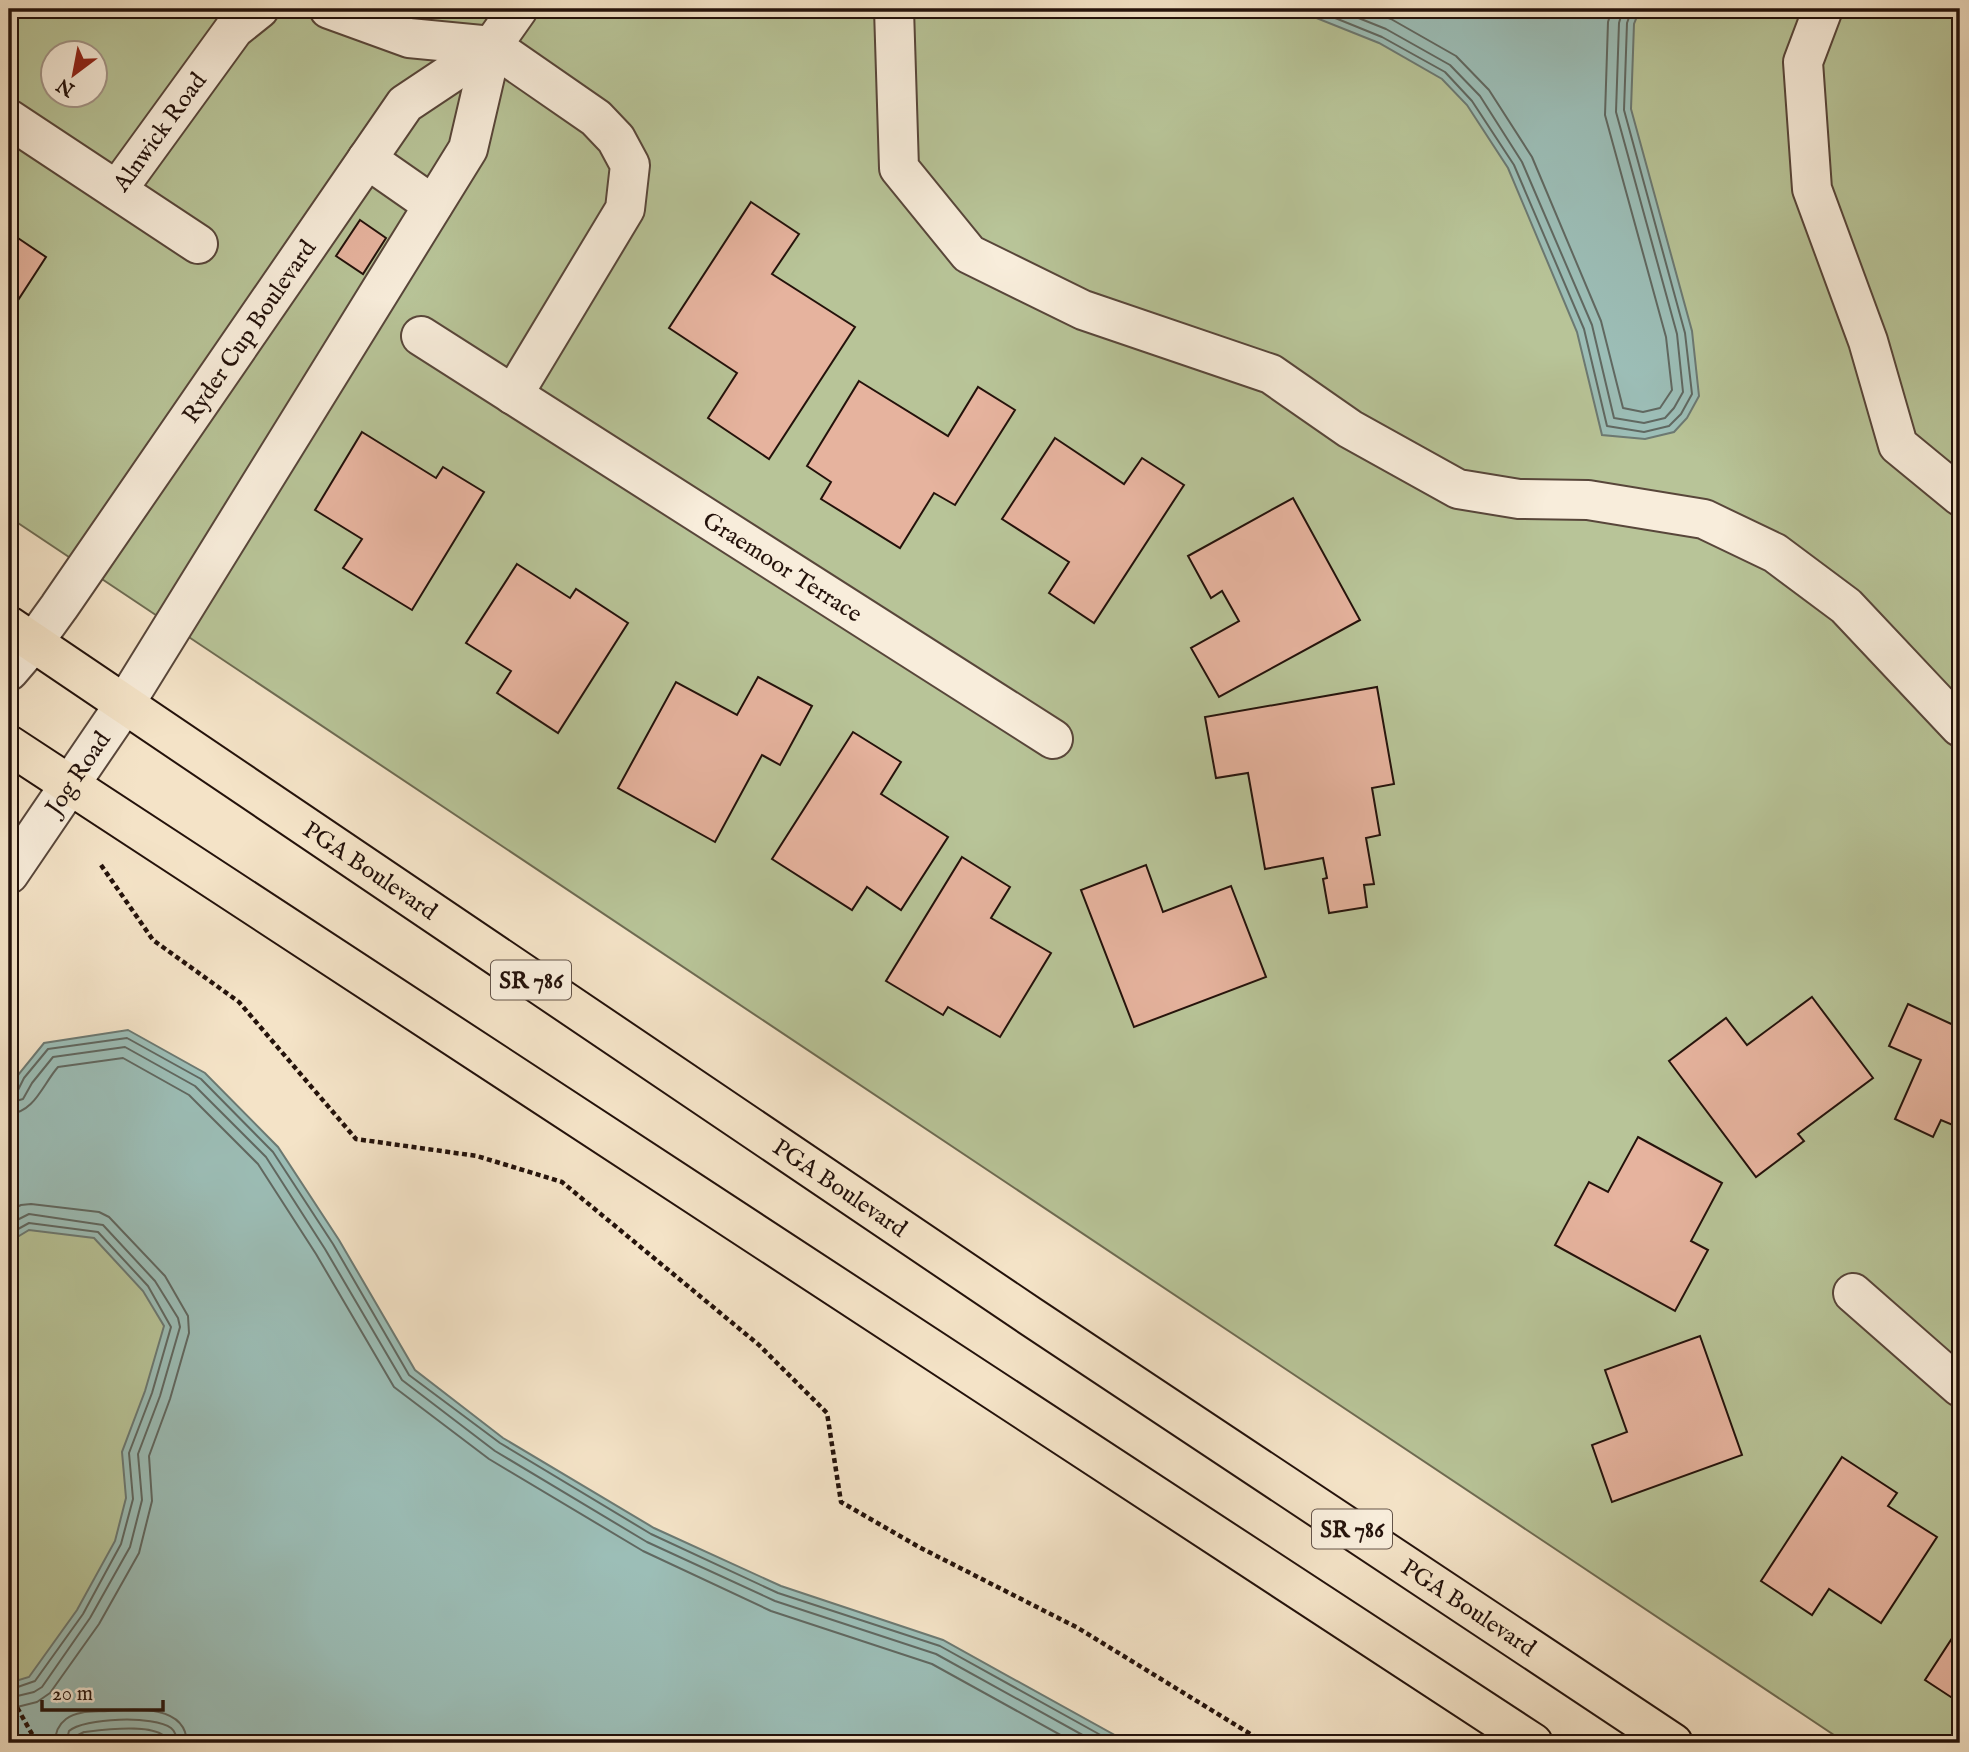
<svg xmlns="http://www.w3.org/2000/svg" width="1969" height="1752" font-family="'IM FELL English',serif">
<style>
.green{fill:#b8c498;stroke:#6e6b52;stroke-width:2;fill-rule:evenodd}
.water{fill:#9cbeb7;stroke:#6c7972;stroke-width:2}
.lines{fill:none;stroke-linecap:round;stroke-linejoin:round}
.shore{stroke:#606861;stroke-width:2}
.building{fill:#e6b39e;stroke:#24120b;stroke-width:2}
.minor-casing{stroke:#58463a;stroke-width:42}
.major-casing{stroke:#24120b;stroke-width:42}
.path{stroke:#24120b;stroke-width:4.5;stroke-dasharray:5 3.5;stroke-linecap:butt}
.minor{stroke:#f8eddb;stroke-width:38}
.major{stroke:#f4e3c7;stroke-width:38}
.labels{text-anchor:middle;stroke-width:6;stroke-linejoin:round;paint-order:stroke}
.shield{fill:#f8eddb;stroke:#645449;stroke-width:2}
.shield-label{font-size:23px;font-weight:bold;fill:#24120b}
.street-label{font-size:24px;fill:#24120b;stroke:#f8eddb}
</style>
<rect width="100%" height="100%" fill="#f4e3c7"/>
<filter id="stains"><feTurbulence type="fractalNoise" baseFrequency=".00286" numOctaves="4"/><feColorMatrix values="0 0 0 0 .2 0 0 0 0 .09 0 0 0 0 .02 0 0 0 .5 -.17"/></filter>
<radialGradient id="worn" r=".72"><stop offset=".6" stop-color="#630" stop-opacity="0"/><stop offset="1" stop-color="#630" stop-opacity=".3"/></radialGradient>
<g class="green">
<path d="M9,9H1960V1743H1846L9,517ZM52,52H94V94H52Z"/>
<path d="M9,1202L158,1232L823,1743H9Z"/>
</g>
<g class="water">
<path d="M1181,9H1640L1634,24L1631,109L1692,331L1699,396L1687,418L1674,432L1645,439L1602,435L1577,332L1508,168L1467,105L1442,79L1379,43L1309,15L1199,14Z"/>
<path d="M128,1030L205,1073L278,1147L339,1240L415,1370L503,1438L654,1528L781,1586L943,1640L1129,1743H175C148,1737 101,1730 76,1743H9V1683L29,1677L77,1610L115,1541L126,1498L122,1452L145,1391L164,1326L143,1291L94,1238L29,1230L9,1242V1093L18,1075L44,1043Z"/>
</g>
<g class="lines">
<g class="shore">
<path d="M1313,9L1382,37L1445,72L1472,101L1514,165L1584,329L1607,426L1644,432L1669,426L1681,414L1692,394L1685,333L1624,110L1627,23L1632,9"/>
<path d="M1336,9L1386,29L1450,65L1480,96L1522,162L1592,325L1614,418L1644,423L1665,418L1674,408L1683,392L1677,334L1616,112L1619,23L1623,9"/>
<path d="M1365,9L1391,19L1456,56L1489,90L1532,157L1601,321L1623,408L1643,412L1660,408L1672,390L1666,337L1605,115L1608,22L1612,9"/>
<path d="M9,1095L17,1092L24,1078L48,1049L127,1038L201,1079L273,1152L333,1244L409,1375L500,1443L651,1534L778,1593L940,1646L1115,1743"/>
<path d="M9,1103L23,1099L32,1083L53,1057L125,1047L195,1086L266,1157L325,1249L402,1380L495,1451L647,1542L775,1601L936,1654L1097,1743"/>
<path d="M9,1114C34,1113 43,1084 58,1067L123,1058L189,1095L258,1164L316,1254L394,1387L489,1459L643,1551L771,1611L932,1664L1075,1743"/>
<path d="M9,1211L21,1205L31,1204L99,1212L109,1217L165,1276L188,1316L189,1333L170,1399L149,1456L152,1501L139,1553L99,1624L50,1693L37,1702L9,1709"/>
<path d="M9,1224L29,1214L103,1225L155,1281L178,1318L180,1327L160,1396L138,1454L142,1500L130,1547L90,1618L42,1687L34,1692L9,1698"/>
<path d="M9,1234L29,1223L98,1232L148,1286L171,1327L152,1393L129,1453L133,1499L121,1544L83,1614L35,1681L9,1690"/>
<path d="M55,1743C55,1734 58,1725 66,1719C78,1710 94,1712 108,1711C135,1709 186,1704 187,1743"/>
<path d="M66,1743L69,1731C83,1718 155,1715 171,1728C176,1732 176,1737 177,1743"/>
<path d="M75,1743L76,1736L84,1732C101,1730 165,1721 168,1743"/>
</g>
</g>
<g class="building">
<path d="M751,202L799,234L772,274L855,327L769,459L708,418L737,373L669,328Z"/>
<path d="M360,220L386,238L363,274L336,256Z"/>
<path d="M9,232L46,257L9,314Z"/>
<path d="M859,381L948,436L978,387L1015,410L955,505L934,493L900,548L821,499L831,482L807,466Z"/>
<path d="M362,432L436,478L443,467L484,492L412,610L343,568L362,539L315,510Z"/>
<path d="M1055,438L1124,484L1142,458L1184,485L1094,623L1049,593L1069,562L1002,519Z"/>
<path d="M1293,498L1360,620L1219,697L1191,648L1239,621L1222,591L1211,598L1188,556Z"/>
<path d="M517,564L570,598L576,589L628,623L558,733L497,693L511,671L466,643Z"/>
<path d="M758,677L812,706L780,765L762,755L715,842L618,788L676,682L737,715Z"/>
<path d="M1377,687L1394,784L1372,788L1380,835L1366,838L1374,884L1364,885L1367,907L1329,913L1323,879L1327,878L1323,858L1265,869L1248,773L1216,778L1205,717Z"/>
<path d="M853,732L901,762L881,794L948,837L901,910L867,887L852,910L772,859Z"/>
<path d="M962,857L1010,887L991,918L1051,953L1000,1037L948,1007L943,1015L886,981Z"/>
<path d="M1146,865L1163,912L1231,886L1266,977L1134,1027L1081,890Z"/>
<path d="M1812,997L1873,1078L1798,1134L1804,1141L1756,1177L1669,1061L1726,1018L1747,1045Z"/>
<path d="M1908,1004L1960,1028V1128L1941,1120L1933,1137L1895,1119L1921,1060L1889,1046Z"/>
<path d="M1638,1137L1722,1183L1691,1241L1708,1250L1675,1311L1555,1245L1589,1182L1608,1192Z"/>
<path d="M1700,1336L1742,1455L1612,1502L1592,1445L1627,1432L1605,1370Z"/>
<path d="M1842,1457L1897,1493L1888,1506L1937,1537L1881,1623L1829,1589L1812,1615L1761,1581Z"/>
<path d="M1960,1626V1703L1925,1680Z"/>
</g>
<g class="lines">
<defs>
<g id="minor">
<path d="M329,9L409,38L492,46L596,118L616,139L630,165L625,209L513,395"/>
<path d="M894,9L899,168L969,254L1083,310L1271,374L1350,429L1458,489L1519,499L1588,500L1704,519L1775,553L1846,606L1960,727"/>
<path d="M1823,9L1803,62L1812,189L1868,341L1898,445L1960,496"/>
<path d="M9,119L198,244"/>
<path d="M367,159L433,205"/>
<path id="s1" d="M117,190L234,29L259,9"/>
<path id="s2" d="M421,336L1053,739"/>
<path id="s3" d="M9,671L33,643L59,607L405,104L492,46L518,9"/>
<path id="s4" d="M9,874L124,705L468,149L492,46"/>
<path d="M1853,1293L1960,1387"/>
</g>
<g id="major">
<path id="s5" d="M9,626L1030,1316L1673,1743"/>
<path d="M9,745L1533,1743"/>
</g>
</defs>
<use href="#minor" class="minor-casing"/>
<use href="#major" class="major-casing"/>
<g class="path">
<path d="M101,865L153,940L239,1002L356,1139L477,1156L562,1182L759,1345L827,1413L841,1502L919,1547L1078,1628L1265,1743"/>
<path d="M9,1693L37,1743"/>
</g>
<use href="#minor" class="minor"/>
<use href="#major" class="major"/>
</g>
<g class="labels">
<g class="shield">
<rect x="491" y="960.5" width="80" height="39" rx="5"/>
<rect x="1312" y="1509.5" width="80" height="39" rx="5"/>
</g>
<g class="shield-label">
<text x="531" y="988">SR 786</text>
<text x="1352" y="1537">SR 786</text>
</g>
<g class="street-label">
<text dy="8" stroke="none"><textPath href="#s1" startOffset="72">Alnwick Road</textPath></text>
<text dy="8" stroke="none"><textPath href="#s3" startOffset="416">Ryder Cup Boulevard</textPath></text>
<text dy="8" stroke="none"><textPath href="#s2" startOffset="429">Graemoor Terrace</textPath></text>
<text dy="8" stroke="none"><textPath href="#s4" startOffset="122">Jog Road</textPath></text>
<text dy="8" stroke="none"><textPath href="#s5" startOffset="436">PGA Boulevard</textPath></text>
<text dy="8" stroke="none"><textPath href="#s5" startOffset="1003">PGA Boulevard</textPath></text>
<text dy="8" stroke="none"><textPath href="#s5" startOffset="1759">PGA Boulevard</textPath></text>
</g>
</g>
<rect width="1969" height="1752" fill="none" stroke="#f4e3c7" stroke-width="35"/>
<rect x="10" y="10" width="1948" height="1731" fill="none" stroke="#24120b" stroke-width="3.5"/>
<rect x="18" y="18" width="1934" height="1717" fill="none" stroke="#24120b" stroke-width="2"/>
<g transform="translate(74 74) rotate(212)"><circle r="33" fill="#f8eddb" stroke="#a39588" stroke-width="2"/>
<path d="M0-5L12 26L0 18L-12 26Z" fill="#8f2418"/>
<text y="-10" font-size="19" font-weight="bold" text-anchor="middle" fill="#24120b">N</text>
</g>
<path d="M42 1700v10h121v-10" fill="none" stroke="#24120b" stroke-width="3.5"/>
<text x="52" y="1700" font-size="21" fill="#24120b" stroke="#f8eddb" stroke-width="5" paint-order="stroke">20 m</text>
<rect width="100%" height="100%" filter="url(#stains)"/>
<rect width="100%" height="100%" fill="url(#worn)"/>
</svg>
